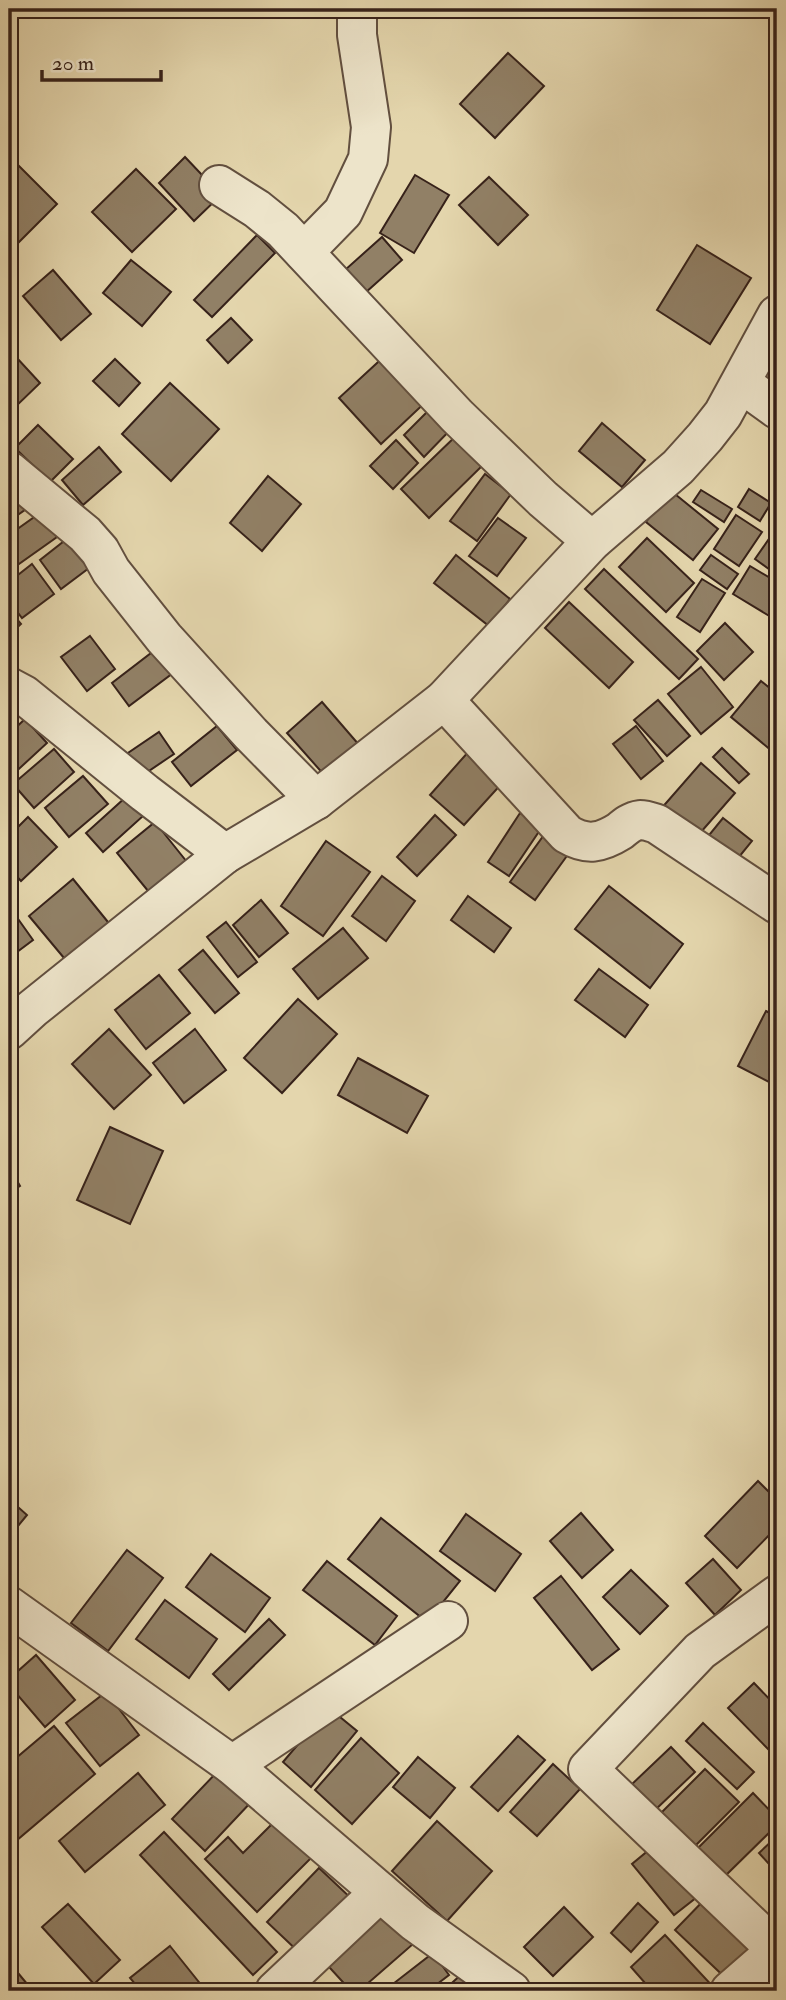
<svg xmlns="http://www.w3.org/2000/svg" width="786" height="2000" font-family="'IM FELL Double Pica',serif">
<style>
.building{fill:#918066;stroke:#37221a;stroke-width:2}
.lines{fill:none;stroke-linecap:round;stroke-linejoin:round}
.minor-casing{stroke:#624f3f;stroke-width:42}
.minor{stroke:#ede4ca;stroke-width:38}
</style>
<rect width="100%" height="100%" fill="#e4d6ad"/>
<filter id="stains"><feTurbulence type="fractalNoise" baseFrequency=".00286" numOctaves="4"/><feColorMatrix values="0 0 0 0 .2 0 0 0 0 .09 0 0 0 0 .02 0 0 0 .5 -.17"/></filter>
<radialGradient id="worn" r=".72"><stop offset=".6" stop-color="#630" stop-opacity="0"/><stop offset="1" stop-color="#630" stop-opacity=".3"/></radialGradient>
<g class="building">
<path d="M508,53L544,86L495,138L460,104Z"/>
<path d="M9,156L57,204L19,242L9,233Z"/>
<path d="M185,157L221,195L194,221L159,183Z"/>
<path d="M136,169L176,209L132,252L92,212Z"/>
<path d="M415,175L449,195L414,253L380,233Z"/>
<path d="M489,177L528,215L498,245L459,205Z"/>
<path d="M257,235L275,253L212,317L194,300Z"/>
<path d="M382,237L402,260L365,293L345,270Z"/>
<path d="M697,245L751,278L710,344L657,310Z"/>
<path d="M131,260L171,292L142,326L103,293Z"/>
<path d="M53,270L91,314L61,340L23,296Z"/>
<path d="M231,318L252,340L228,363L207,340Z"/>
<path d="M389,352L431,397L381,444L339,398Z"/>
<path d="M16,357L40,383L9,413V365Z"/>
<path d="M115,359L140,383L119,406L93,381Z"/>
<path d="M170,383L219,429L171,481L122,434Z"/>
<path d="M434,405L455,425L424,457L404,435Z"/>
<path d="M602,423L645,460L622,487L579,451Z"/>
<path d="M38,425L73,459L50,482L15,448Z"/>
<path d="M459,433L487,461L429,518L401,489Z"/>
<path d="M396,440L418,463L393,489L370,466Z"/>
<path d="M99,447L121,472L83,505L62,480Z"/>
<path d="M485,474L511,494L477,541L450,521Z"/>
<path d="M268,476L301,504L262,551L230,523Z"/>
<path d="M9,478L32,505L9,521Z"/>
<path d="M749,489L771,503L760,521L738,507Z"/>
<path d="M670,490L718,529L693,560L646,522Z"/>
<path d="M701,490L732,509L724,522L693,502Z"/>
<path d="M40,513L57,537L9,571V535Z"/>
<path d="M736,515L762,532L739,566L714,549Z"/>
<path d="M498,518L526,538L497,576L469,556Z"/>
<path d="M773,533L777,536V575L755,559Z"/>
<path d="M68,538L89,568L61,589L40,560Z"/>
<path d="M647,538L694,583L666,612L619,567Z"/>
<path d="M456,555L510,599L489,626L434,583Z"/>
<path d="M711,555L738,574L727,589L700,570Z"/>
<path d="M32,564L54,594L22,618L9,601V582Z"/>
<path d="M750,566L777,582V608L771,617L733,594Z"/>
<path d="M604,569L698,659L679,679L585,589Z"/>
<path d="M702,579L725,593L700,632L677,617Z"/>
<path d="M569,602L633,662L609,688L545,628Z"/>
<path d="M9,610L21,624L9,635Z"/>
<path d="M725,623L753,652L724,680L697,651Z"/>
<path d="M90,636L115,669L87,691L61,657Z"/>
<path d="M155,650L173,673L129,706L112,683Z"/>
<path d="M701,667L733,707L701,734L668,694Z"/>
<path d="M761,681L777,694V745L772,751L731,717Z"/>
<path d="M658,700L690,736L667,756L634,720Z"/>
<path d="M322,702L360,746L326,777L287,733Z"/>
<path d="M25,719L47,743L9,778V734Z"/>
<path d="M217,726L237,750L191,786L172,762Z"/>
<path d="M636,726L663,761L641,779L613,744Z"/>
<path d="M159,732L174,754L137,779L122,757Z"/>
<path d="M722,748L749,774L739,783L713,757Z"/>
<path d="M54,749L74,772L34,808L13,784Z"/>
<path d="M470,750L504,781L464,825L430,795Z"/>
<path d="M701,763L735,793L694,840L660,810Z"/>
<path d="M83,776L108,804L69,837L45,808Z"/>
<path d="M126,797L143,816L103,852L86,833Z"/>
<path d="M520,813L542,827L509,876L488,862Z"/>
<path d="M435,815L456,835L417,876L397,857Z"/>
<path d="M28,817L57,847L21,881L9,868V836Z"/>
<path d="M723,818L752,841L730,868L701,845Z"/>
<path d="M155,822L191,867L153,897L117,853Z"/>
<path d="M544,835L569,853L535,900L510,882Z"/>
<path d="M326,841L370,872L323,936L281,906Z"/>
<path d="M382,876L415,901L386,941L352,916Z"/>
<path d="M73,879L112,927L69,964L29,916Z"/>
<path d="M609,886L683,944L650,988L575,929Z"/>
<path d="M468,896L511,928L494,952L451,920Z"/>
<path d="M261,900L288,933L259,957L233,925Z"/>
<path d="M11,909L33,940L9,958V911Z"/>
<path d="M226,922L257,962L238,977L207,937Z"/>
<path d="M343,928L368,958L318,999L293,969Z"/>
<path d="M203,950L239,993L215,1013L179,970Z"/>
<path d="M599,969L648,1005L625,1037L575,1000Z"/>
<path d="M159,975L190,1013L146,1049L115,1010Z"/>
<path d="M298,999L337,1034L282,1093L244,1058Z"/>
<path d="M766,1011L777,1017V1086L738,1066Z"/>
<path d="M109,1029L151,1075L114,1109L72,1064Z"/>
<path d="M195,1029L226,1070L184,1103L153,1063Z"/>
<path d="M358,1058L428,1096L407,1133L338,1095Z"/>
<path d="M110,1127L163,1151L130,1224L77,1200Z"/>
<path d="M9,1167L20,1186L9,1193Z"/>
<path d="M758,1481L777,1500V1527L737,1568L705,1536Z"/>
<path d="M9,1499L27,1515L9,1537Z"/>
<path d="M581,1513L613,1550L582,1578L550,1541Z"/>
<path d="M466,1514L521,1554L495,1591L440,1551Z"/>
<path d="M381,1518L460,1581L427,1622L348,1559Z"/>
<path d="M127,1550L163,1578L108,1651L71,1623Z"/>
<path d="M211,1554L270,1598L245,1632L186,1587Z"/>
<path d="M713,1559L741,1590L715,1615L686,1583Z"/>
<path d="M327,1561L397,1616L375,1645L303,1590Z"/>
<path d="M631,1570L668,1606L640,1634L603,1597Z"/>
<path d="M561,1576L619,1649L592,1670L534,1598Z"/>
<path d="M165,1600L217,1639L189,1678L136,1639Z"/>
<path d="M269,1619L285,1635L229,1690L213,1674Z"/>
<path d="M36,1655L75,1700L45,1727L9,1685V1679Z"/>
<path d="M754,1683L777,1707V1742L769,1750L728,1708Z"/>
<path d="M106,1692L139,1735L100,1766L66,1723Z"/>
<path d="M329,1708L357,1731L311,1787L283,1762Z"/>
<path d="M703,1723L754,1772L737,1789L686,1741Z"/>
<path d="M54,1726L95,1774L10,1846L9,1764Z"/>
<path d="M518,1736L545,1760L498,1811L471,1787Z"/>
<path d="M361,1738L399,1773L352,1824L315,1790Z"/>
<path d="M671,1747L695,1772L654,1811L630,1786Z"/>
<path d="M418,1757L455,1788L430,1818L393,1787Z"/>
<path d="M553,1764L580,1789L537,1836L510,1812Z"/>
<path d="M220,1769L253,1800L205,1851L172,1819Z"/>
<path d="M705,1769L739,1802L686,1855L652,1822Z"/>
<path d="M138,1773L165,1805L85,1872L59,1841Z"/>
<path d="M753,1793L777,1818V1825L721,1880L694,1852Z"/>
<path d="M277,1819L313,1856L257,1912L205,1859L228,1837L243,1853Z"/>
<path d="M437,1821L492,1871L447,1921L392,1871Z"/>
<path d="M164,1832L277,1952L253,1975L140,1855Z"/>
<path d="M777,1836V1873L759,1853Z"/>
<path d="M655,1845L697,1897L674,1915L632,1864Z"/>
<path d="M319,1868L355,1902L303,1956L267,1922Z"/>
<path d="M710,1894L768,1950L733,1985L675,1930Z"/>
<path d="M638,1903L658,1922L631,1952L611,1933Z"/>
<path d="M68,1904L120,1960L94,1984L42,1927Z"/>
<path d="M378,1905L413,1944L359,1991H351L320,1957Z"/>
<path d="M564,1907L593,1937L553,1976L524,1947Z"/>
<path d="M665,1935L717,1991H652L631,1967Z"/>
<path d="M170,1946L206,1991H141L130,1978Z"/>
<path d="M433,1953L449,1975L428,1991H393L389,1987Z"/>
<path d="M464,1972L481,1991H443Z"/>
<path d="M18,1973L33,1991H9V1980Z"/>
</g>
<g class="lines">
<defs>
<g id="minor">
<path d="M219,185L257,209L283,230L457,416L543,499L592,541"/>
<path d="M304,252L343,212L368,159L371,127L357,35V9"/>
<path d="M741,383L777,409"/>
<path d="M9,471L85,534L100,551L111,571L164,638L251,734L316,800"/>
<path d="M9,687L24,695L145,793L225,854"/>
<path d="M444,700L567,834C587,846 601,843 620,831C626,826 632,821 640,820C646,820 651,822 657,824L777,904"/>
<path d="M9,1030L32,1009L225,854L316,800L444,700L592,541L678,467L705,437L723,414L777,315"/>
<path d="M9,1606L232,1765L415,1922L511,1991"/>
<path d="M232,1765L448,1621"/>
<path d="M275,1991L380,1892"/>
<path d="M730,1991L777,1950L588,1769L700,1651L777,1595"/>
</g>
</defs>
<use href="#minor" class="minor-casing"/>
<use href="#minor" class="minor"/>
</g>
<rect width="786" height="2000" fill="none" stroke="#e4d6ad" stroke-width="35"/>
<rect x="10" y="10" width="765" height="1979" fill="none" stroke="#37221a" stroke-width="3.5"/>
<rect x="18" y="18" width="751" height="1965" fill="none" stroke="#37221a" stroke-width="2"/>
<path d="M42 70v10h119v-10" fill="none" stroke="#37221a" stroke-width="3.5"/>
<text x="52" y="70" font-size="21" fill="#37221a" stroke="#ede4ca" stroke-width="5" paint-order="stroke">20 m</text>
<rect width="100%" height="100%" filter="url(#stains)"/>
<rect width="100%" height="100%" fill="url(#worn)"/>
</svg>
